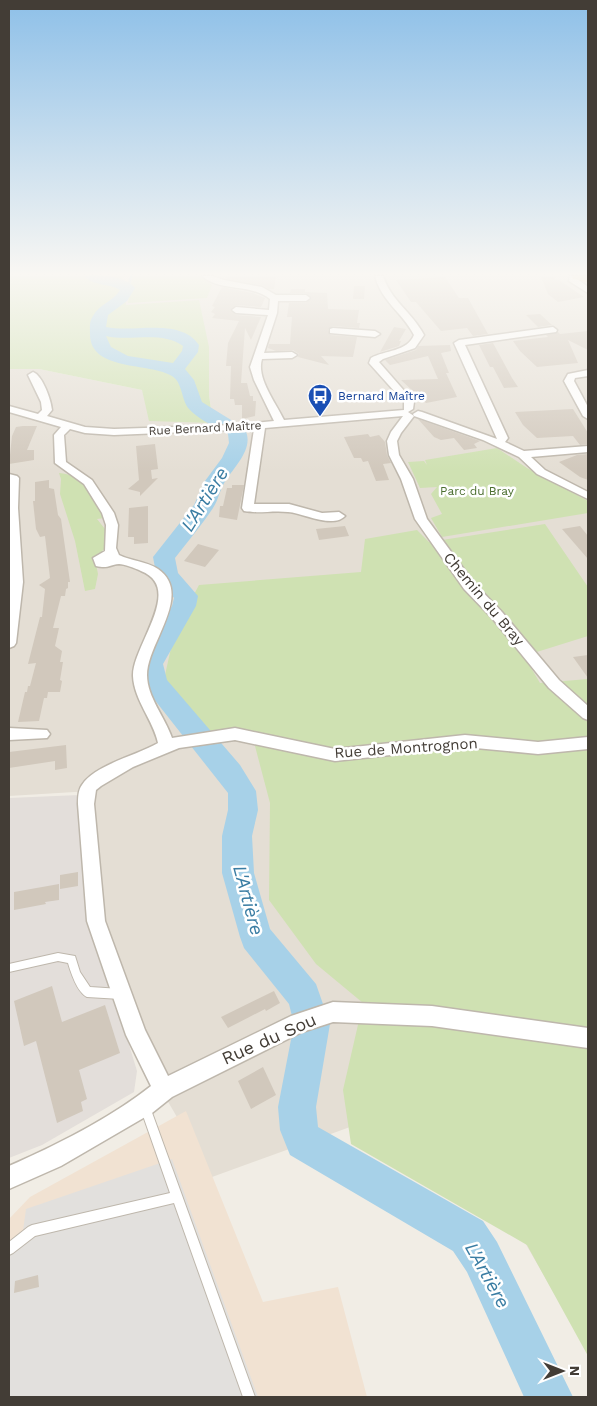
<svg xmlns="http://www.w3.org/2000/svg" width="597" height="1406" font-family="'Work Sans',sans-serif">
<style>
.residential{fill:#e4ded4}
.commercial{fill:#f1e2d2}
.industrial{fill:#e3deda}
.green{fill:#cfe1b2}
.parking{fill:#e2e0dd}
.lines{fill:none;stroke-linecap:round;stroke-linejoin:round}
.stream{stroke:#a7d1e8;stroke-width:2.5}
.river{fill:#a7d1e8;fill-rule:evenodd}
.building{fill:#d1c8bc}
.lane-casing{stroke:#beb7ac;stroke-width:2}
.street-casing{stroke:#beb7ac;stroke-width:3}
.primary-casing{stroke:#d6b16e;stroke-width:2}
.lane{fill:#fff;fill-rule:evenodd}
.street{fill:#fff;fill-rule:evenodd}
.primary{fill:#f3d59c;fill-rule:evenodd}
.labels{text-anchor:middle;stroke-width:5;stroke-linejoin:round;paint-order:stroke}
.far-transit-label{font-size:12px;fill:#164399;stroke:#fff;text-anchor:start}
.far-street-label{font-size:12px;fill:#433d36;stroke:#fff}
.far-park-label{font-size:12px;fill:#4b6e2f;stroke:#fff}
.street-label{font-size:15px;fill:#433d36;stroke:#fff}
.near-street-label{font-size:18px;fill:#433d36;stroke:#fff}
.near-water-label{font-size:19px;font-style:italic;fill:#3a7da3;stroke:#fff}
</style>
<rect width="100%" height="100%" fill="#f1ede5"/>
<path class="residential" d="M122,276H588V1352L520,1234L350,1127L212,1177L153,1076L103,911L91,791L9,796V369H39L142,390L213,422L209,395L125,305Z"/>
<path class="commercial" d="M186,1111L263,1302L338,1287L367,1397H9V1219L30,1197Z"/>
<path class="industrial" d="M79,795L94,929L137,1071L134,1092L42,1145L9,1158V798Z"/>
<g class="green">
<path d="M9,276H122L126,305L199,300L209,347V395L213,423L149,421L142,390L39,369H9Z"/>
<path d="M132,276H201L212,285L207,298L128,303Z"/>
<path d="M497,448L527,468L588,501V513L442,537L431,518L442,514L431,494L437,487L420,488L408,462L424,461L427,465L425,460Z"/>
<path d="M59,473C85,475 94,497 105,518L97,519L109,534L105,548L95,559L98,574L95,589L85,591L75,541L60,494L61,479Z"/>
<path d="M545,524L588,587V636L524,656L540,683L588,679V1033H587L588,1035V1356L527,1245L351,1144L343,1090L363,1003L316,964L269,900L270,803L251,731L186,735L163,684L175,630L199,585L361,572L365,539L417,530L429,542Z"/>
</g>
<path class="parking" d="M172,1159L258,1397H9V1242L23,1231L26,1209Z"/>
<g class="lines">
<path class="stream" d="M128,288L131,276"/>
<path class="river" d="M84,276C98,274 125,275 135,288L127,301L108,315L106,327C134,333 180,317 199,345L198,352L185,369L194,380L202,402L244,428C256,446 235,466 226,480C220,488 219,499 213,508C202,525 188,541 175,558L178,573L198,596L196,606L163,664L167,680L240,765L256,791L258,810L252,836L254,873L270,929L316,984L330,1024L316,1107L318,1127L483,1221L497,1242L573,1397H524L467,1272L453,1251L290,1155L280,1130L278,1107L294,1024L289,1004L244,948L240,937L222,873V836L228,810V793L146,689L142,683L137,664L172,606L174,598L156,573L153,557L194,505L205,481L222,458L229,443L228,434C216,427 199,420 189,409C181,400 183,383 172,376C150,362 90,372 90,334C90,328 89,321 93,316C99,304 114,301 120,290C109,283 93,286 84,276ZM106,336C131,342 161,330 183,346L182,351L173,363L128,356L111,347Z"/>
</g>
<g class="building">
<path d="M224,276H276L274,289H269L262,285L227,279Z"/>
<path d="M445,277L459,298H468L488,334L473,336L467,328L441,331L416,302H411L396,280Z"/>
<path d="M541,277H554L556,280H559L584,297L558,302L548,294Z"/>
<path d="M354,286H365L364,299H353Z"/>
<path d="M222,287L253,293L265,298L261,307L236,305L230,310L236,315L261,317L251,340L245,328L241,383H247L250,396H253V401H256L255,416L242,419V405H235L234,399H230L231,366H226L228,343L239,321L212,318L215,314L211,312L215,307L212,306Z"/>
<path d="M291,289H305V292L327,293L328,309L359,310L357,323H360L359,328L333,326L328,329L330,335L357,337L353,357L321,356L329,365L298,357L299,354L293,350L276,351L268,348L269,344H290L292,317H287L289,303H306L312,298L306,293H290Z"/>
<path d="M540,314L552,325L538,327L526,315Z"/>
<path d="M394,327L406,329L399,341H401L399,346L380,352Z"/>
<path d="M588,331V350L568,340L578,363L537,367L520,351L513,341L548,337L546,335L558,332L560,334Z"/>
<path d="M493,343L512,378L518,387L504,388L493,367H490L479,345Z"/>
<path d="M450,345L451,351L441,353L449,373H446L457,397L426,403L401,380L438,379L428,356L390,365L385,360L416,350L418,346Z"/>
<path d="M573,409L588,433V444L580,445L573,436L537,438L523,425L515,412Z"/>
<path d="M418,419L480,441L474,444L477,448L464,450L454,438L441,440L434,437Z"/>
<path d="M23,426H37L27,450H34V460L9,464L12,436L16,427Z"/>
<path d="M368,434L370,437L379,435L385,442L387,455L391,463L383,464L389,480L376,481L368,461L363,462L361,458H354L344,437Z"/>
<path d="M155,444L158,469L151,470L152,479L158,478L140,496V492L128,489L139,480L136,446Z"/>
<path d="M588,454V480L580,477L559,462L577,455Z"/>
<path d="M49,480V488L54,489L58,515L61,519L70,582H68V588L66,589L65,596H61L53,628H59L55,646L62,651L60,662H63L60,680L62,681L60,692H48L47,698H44L39,721L18,722L25,692H27L28,686H30L36,663L28,664L40,617H42L45,589L39,585L50,578L45,536L40,537L36,529L33,501H35V482Z"/>
<path d="M232,485H244L237,520L219,517L220,506H223L227,488H232Z"/>
<path d="M148,506V543L134,544V537H128L129,508Z"/>
<path d="M345,526L349,536L319,540L316,529Z"/>
<path d="M580,526L588,536V559L562,529Z"/>
<path d="M198,544L219,550L205,567L184,561Z"/>
<path d="M588,655V678L573,657Z"/>
<path d="M66,745L67,768L55,770V761L9,768V752Z"/>
<path d="M78,872V886L60,889V875Z"/>
<path d="M59,884V900L45,902L46,904L14,910V892Z"/>
<path d="M52,986L62,1022L105,1005L120,1053L79,1070L87,1099L81,1102L83,1111L57,1123L36,1041L24,1046L14,1001Z"/>
<path d="M274,991L280,1003L266,1011L265,1009L228,1028L221,1017Z"/>
<path d="M263,1067L276,1095L251,1109L238,1081Z"/>
<path d="M38,1275L39,1287L14,1293L15,1281Z"/>
</g>
<g class="lines">
<defs>
<g id="lane">
<path d="M58,953L75,956L80,972L90,987L121,989L124,991L126,994L124,997L121,999L87,997C77,992 71,973 68,963L58,961L9,972V964Z"/>
<path d="M145,1102L149,1103L150,1107L255,1397H243L174,1203L35,1236L13,1253L9,1255V1242L28,1227L32,1225L170,1193L140,1107L141,1103Z"/>
</g>
<g id="street">
<path d="M202,276H212L224,280L262,287L276,295H306L310,298L306,301H278L277,313L264,353L292,352L297,355L292,358L262,359C256,378 276,403 284,420L404,410V402L369,363L371,358C385,350 407,352 414,335C403,313 381,301 375,276H383C391,301 412,312 424,335L415,348L383,359L379,362L414,402L413,409L408,412L414,416L401,433L397,441L399,455L413,479L427,519L474,583L502,612L559,680L588,706V720L583,718L549,688L492,618L464,589L415,519L401,479L389,455L387,441L391,432L403,416L265,428L254,504H289L322,513L339,512L345,516C333,529 303,513 288,512C273,510 258,514 244,511L242,508L254,429L114,435L85,433L70,429L64,435L66,462L92,480L114,513L118,525L116,548L119,555C131,561 146,561 158,569C194,594 147,643 147,675C147,697 165,717 172,738L235,728L335,749L465,735L538,742L588,737V749L538,754L465,747L335,761L235,740L179,748L133,767L101,786L96,790L94,804L105,921L145,1030L168,1076L291,1016L333,1002L432,1006L588,1028V1048L432,1026L333,1022L302,1032L172,1097L152,1113L61,1166L9,1189V1166C55,1146 112,1117 151,1086L126,1035L87,921L78,804C78,798 78,790 82,785C94,765 138,755 158,743C153,720 134,700 133,676C132,646 185,588 141,571C135,568 124,564 119,564C109,565 108,569 96,566L93,558L105,551L106,525L102,513L84,484L55,463L54,435L61,427L9,412V406L38,414L42,410L41,402L28,375L33,372C43,376 51,400 52,410L47,416L85,427L114,429L235,425L274,421L254,380L250,367L268,315L236,313L232,310L236,307L269,310L270,299C250,283 220,292 202,276Z"/>
<path d="M570,276H578L576,278L588,287V293L569,281Z"/>
<path d="M553,327L557,330L556,332L465,345L508,438L505,442L524,451L588,446V452L531,457L545,470L588,492V499L537,474L519,457L483,440L414,416L413,414L418,411L422,412L497,439L454,343L459,340Z"/>
<path d="M333,328L375,331L380,334L375,337L330,333V329Z"/>
<path d="M588,370V376L575,378L574,381L588,407V419L583,416L564,381L568,374Z"/>
<path d="M9,474L17,476L19,478L18,508L23,582L16,643L14,646L9,648Z"/>
<path d="M9,728L47,730L50,734L47,738L9,740Z"/>
</g>
<path id="primary" d="M572,276H588V281L573,279Z"/>
</defs>
<use href="#lane" class="lane-casing"/>
<use href="#street" class="street-casing"/>
<use href="#primary" class="primary-casing"/>
<use href="#lane" class="lane"/>
<use href="#street" class="street"/>
<use href="#primary" class="primary"/>
</g>
<linearGradient id="sky" x2="0" y2="1"><stop stop-color="#8ec0e8"/><stop offset="0.58" stop-color="#f9f7f3"/><stop offset="1" stop-color="#f9f7f3" stop-opacity="0"/></linearGradient>
<rect width="597" height="472" fill="url(#sky)"/>
<defs>
<symbol id="bus-pin" viewBox="-11 -11 22 30"><path d="M0 17L-7.5 6A9.5 9.5 0 1 1 7.5 6Z" fill="#1a4fb4" stroke="#fff"/><path d="M-5-6H5V4H4V6H2V4H-2V6H-4V4H-5ZM-3.5-4V0h7V-4ZM-3.5 1.2v1.5H-2V1.2ZM2 1.2v1.5H3.5V1.2Z" fill="#fff"/></symbol>
</defs>
<g fill-rule="evenodd">
<use href="#bus-pin" x="306" y="382" width="28" height="38"/>
</g>
<g class="labels">
<g class="far-transit-label">
<text x="338" y="400">Bernard Maître</text>
</g>
<g class="far-street-label">
<text transform="translate(205 428) rotate(-3)" y="4">Rue Bernard Maître</text>
</g>
<g class="far-park-label">
<text x="477" y="495">Parc du Bray</text>
</g>
<g class="street-label">
<text transform="translate(484 599) rotate(50)" y="5">Chemin du Bray</text>
<text transform="translate(406 748) rotate(-4)" y="5">Rue de Montrognon</text>
</g>
<g class="near-street-label">
<text transform="translate(269 1039) rotate(-24)" y="6">Rue du Sou</text>
</g>
<g class="near-water-label">
<text transform="translate(204 499) rotate(-58)" y="7">L'Artière</text>
<text transform="translate(249 900) rotate(75)" y="7">L'Artière</text>
<text transform="translate(488 1275) rotate(61)" y="7">L'Artière</text>
</g>
</g>
<rect width="597" height="1406" fill="none" stroke="#433d36" stroke-width="20"/>
<g transform="translate(562 1371) rotate(90)" stroke="#ffffff" stroke-width="4" paint-order="stroke">
<path d="M0-4L9 19L0 12L-9 19Z" fill="#433d36"/>
<text y="-8" font-size="14" font-weight="bold" text-anchor="middle" fill="#433d36">N</text>
</g>
</svg>
